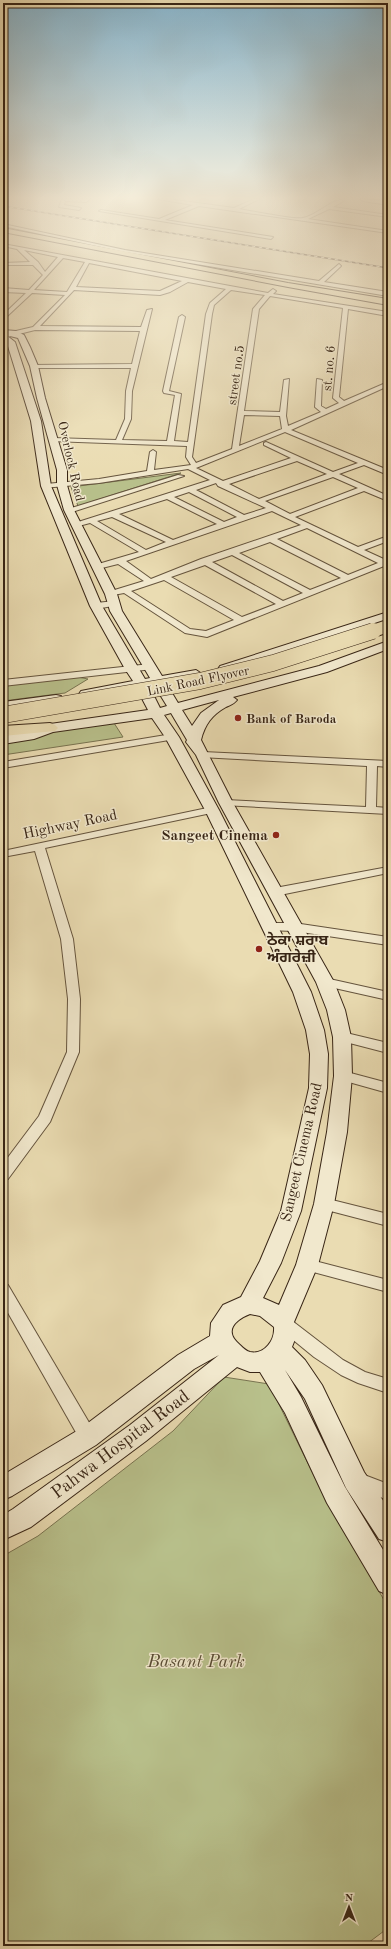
<svg xmlns="http://www.w3.org/2000/svg" width="391" height="1949" font-family="'Old Standard TT','Noto Sans Gurmukhi',serif">
<style>
.green{fill:#b8c08b;stroke:#787350}
.lines{fill:none;stroke-linecap:round;stroke-linejoin:round}
.street-casing{stroke:#65543d;stroke-width:2}
.secondary-casing{stroke:#392616;stroke-width:2}
.primary-casing{stroke:#392616;stroke-width:2}
.street{fill:#f1e8cd;fill-rule:evenodd}
.secondary{fill:#f1e8cd;fill-rule:evenodd}
.primary{fill:#eadcb2;fill-rule:evenodd}
.rail-casing{stroke:#392616;stroke-width:1.5}
.rail{stroke:#f1e8cd;stroke-width:1;stroke-dasharray:3.5;stroke-linecap:butt}
.primary-bridge-far1-casing{stroke:#392616;stroke-width:14;stroke-linecap:butt}
.primary-bridge-casing{stroke:#392616;stroke-width:17;stroke-linecap:butt}
.primary-bridge-far1{stroke:#eadcb2;stroke-width:12}
.primary-bridge{stroke:#eadcb2;stroke-width:16}
.poi-dot{fill:#8f2418;stroke:#f1e8cd;stroke-width:1.5}
.labels{text-anchor:middle;stroke-width:3;stroke-linejoin:round;paint-order:stroke}
.far-street-label{font-size:13px;fill:#392616;stroke:#f1e8cd}
.far-poi-label{font-size:13px;font-weight:bold;fill:#392616;stroke:#f1e8cd;text-anchor:start}
.street-label{font-size:15px;fill:#392616;stroke:#f1e8cd}
.poi-label{font-size:15px;font-weight:bold;fill:#392616;stroke:#f1e8cd;text-anchor:end}
.near-street-label{font-size:18px;fill:#392616;stroke:#f1e8cd}
.near-park-label{font-size:18px;font-style:italic;fill:#594c33;stroke:#f1e8cd}
</style>
<rect width="100%" height="100%" fill="#eadcb2"/>
<filter id="stains"><feTurbulence type="fractalNoise" baseFrequency=".005" numOctaves="4"/><feColorMatrix values="0 0 0 0 .2 0 0 0 0 .09 0 0 0 0 .02 0 0 0 .5 -.17"/></filter>
<radialGradient id="worn" r=".72"><stop offset=".6" stop-color="#630" stop-opacity="0"/><stop offset="1" stop-color="#630" stop-opacity=".3"/></radialGradient>
<g class="green">
<path d="M181,473L78,506L71,487Z"/>
<path d="M72,676L88,679L65,693L3,701V684Z"/>
<path d="M114,723L123,737L3,755V736Z"/>
<path d="M224,1377L269,1384L320,1488L388,1607V1928L364,1946H3V1556L38,1536L173,1431Z"/>
</g>
<g class="lines">
<defs>
<g id="street">
<path d="M62,199H90L86,202L65,201L64,205L81,208L79,210L59,207Z"/>
<path d="M158,199H168L234,208L254,199H259L239,209C251,211 295,220 303,218C320,214 330,199 347,199L333,207L388,215V217L329,209L308,219L388,231V233L199,206L165,220L273,237L271,239L99,211L101,210L159,219L193,205Z"/>
<path d="M3,224L125,250L319,281L339,264L341,266L324,282L388,292V296L125,252L3,226Z"/>
<path d="M3,244L230,286L268,293L273,289L276,291L273,294L388,312V316L348,309L339,397L344,401L388,382V386L291,430L388,470V475L364,465L339,474L388,496V501L364,491L295,517L358,547L388,536V541L364,550L388,561V567L384,566L207,637L185,633L124,593L108,596V592L144,581L118,564L98,569H95V565L139,552L90,523L75,527V523L210,480L188,469L99,483L43,488V484H46L99,479L147,471L150,452L153,450L156,452L154,470L191,465L186,457L187,446L51,441V439L53,438L116,440L125,419L126,391L131,368H34L32,367V365L132,364L140,331L35,330L3,338V334L33,327L65,295L32,293L3,320V315L26,293L3,292V288L29,290L43,275L33,265H3V263L30,262L17,249L3,246ZM24,250L58,257L45,272L38,262ZM63,258L85,262L67,292L34,290ZM89,263L182,281L160,291L76,287ZM188,282L226,289L210,303L206,314L188,442L174,441L181,394L169,391L185,317L182,315L179,317L163,391L164,393L175,395L167,441L122,440L131,419L132,391L152,309L147,310L141,327L40,326L74,290L160,295L170,292ZM231,290L265,295L253,309L232,449L196,463L192,457L212,314L214,305ZM270,296L343,308L333,398L339,403L326,409L321,406L322,380L317,379L315,407L321,412L288,426L286,416L289,379L284,380L280,412L244,411L259,309ZM244,415L280,416L282,429L239,446ZM285,432L358,463L333,472L266,442L264,443V445L291,458L223,481L196,468ZM297,461L327,474L259,499L229,484ZM333,477L358,488L290,514L265,501ZM216,483L218,486L266,508L244,515L196,490ZM189,492L237,517L224,522L174,497ZM167,499L217,524L173,540L119,514ZM272,511L301,525L201,559L151,579L126,561ZM112,517L166,542L146,550L97,521ZM307,528L378,563L348,575L277,539ZM270,542L341,578L310,590L239,553ZM232,555L303,593L283,601L212,562ZM205,565L276,604L242,617L171,577ZM164,580L234,620L206,631L190,629L131,591Z"/>
<path d="M178,475L184,476L72,512L65,510Z"/>
<path d="M115,601H118V605L96,609L92,606L96,603Z"/>
<path d="M150,664L154,667L153,669L3,686V680Z"/>
<path d="M172,734L175,735L177,737L175,739L3,768V762Z"/>
<path d="M203,752L388,761V767L377,766L376,807L388,808V814L222,805L221,803L226,800L366,807L367,766L200,757L198,755Z"/>
<path d="M212,807L217,810L216,812L45,848L73,939L80,999L79,1052L50,1122L8,1179L3,1181V1164L39,1116L67,1052L68,999L61,939L35,851L3,857V851Z"/>
<path d="M388,867V873L275,896L269,892L275,888Z"/>
<path d="M270,923H294L388,937V945L294,931L266,930L264,927L266,924Z"/>
<path d="M325,978L388,992V1000L321,985L319,982L321,979Z"/>
<path d="M342,1032L388,1043V1053L338,1040L336,1037L338,1034Z"/>
<path d="M343,1071L388,1083V1093L338,1079L336,1076L338,1073Z"/>
<path d="M324,1198L388,1214V1226L319,1208L317,1204L319,1200Z"/>
<path d="M307,1259L388,1280V1292L302,1269L300,1265L302,1261Z"/>
<path d="M3,1283L8,1285L94,1431L96,1437L94,1443L88,1445L82,1443L3,1304Z"/>
<path d="M286,1318L291,1320L343,1360L365,1372L388,1379V1393L358,1383L341,1375L314,1357L281,1330L278,1325L281,1320Z"/>
<path d="M359,1473L388,1484V1500L353,1487L350,1481L353,1475Z"/>
</g>
<g id="secondary">
<path d="M360,199L388,201V205L363,201Z"/>
<path d="M3,330L16,331L24,335L30,347L38,366L45,398L67,470V485L74,510L117,594L122,611L162,676L196,670L202,674L201,677L166,683L178,703L319,666L388,641V649L327,672L233,697L237,700C234,704 230,705 226,707C212,715 205,724 201,740L233,803L334,982L345,1010L351,1037L352,1076L347,1132L334,1204L318,1265L294,1322L297,1334L292,1347L305,1360L322,1385L364,1472L388,1508V1542L379,1539L346,1488L305,1399L285,1370L301,1397L345,1487L388,1558V1595L379,1591L327,1503L285,1413L260,1372H250L237,1367L146,1441L31,1527L3,1540V1515L13,1509L130,1425L219,1355L194,1369L96,1445L12,1496L3,1500V1475L80,1429L178,1355L210,1336L211,1323L223,1305L241,1297L260,1261L281,1211L309,1088L310,1054L306,1030L293,992L205,810L165,737L152,718L53,732L34,739L3,744V736L26,732L50,724L148,710L137,689L86,698L81,697L79,694L81,691L86,690L133,681L125,669L90,606L41,486L31,421L7,343L3,340ZM6,335L18,338L30,366L37,398L57,470V485L64,510L105,594L110,611L150,678L145,679L102,606L51,486L41,421L15,342ZM154,685L167,706L160,708L149,686ZM219,700L201,713L192,726L182,710ZM171,713L187,740L186,742L196,755L219,803L316,982L327,1010L333,1037L334,1076L327,1132L314,1204L296,1265L279,1305L263,1298L281,1263L301,1211L327,1088L328,1054L324,1030L311,992L219,810L179,737L164,715ZM250,1314L260,1316L274,1327C275,1340 265,1355 250,1352C246,1351 243,1348 240,1345C223,1331 235,1320 250,1314Z"/>
<path d="M388,612V620L228,672H220L218,669L220,666Z"/>
<path d="M56,695L61,696L63,699L61,702L3,710V702Z"/>
</g>
<g id="primary">
<path d="M3,228L288,283L388,299V305L288,287L3,232Z"/>
<path d="M50,723L55,725L58,728L55,731L3,736V726Z"/>
</g>
</defs>
<use href="#street" class="street-casing"/>
<use href="#secondary" class="secondary-casing"/>
<use href="#primary" class="primary-casing"/>
<use href="#street" class="street"/>
<use href="#secondary" class="secondary"/>
<use href="#primary" class="primary"/>
<defs>
<path id="rail" d="M3,206L388,268"/>
</defs>
<use href="#rail" class="rail-casing"/>
<use href="#rail" class="rail"/>
<defs>
<path id="primary-bridge-far1" d="M370,632L388,626"/>
<path id="primary-bridge" d="M3,715L200,681L273,663L373,631"/>
</defs>
<use href="#primary-bridge-far1" class="primary-bridge-far1-casing"/>
<use href="#primary-bridge" class="primary-bridge-casing"/>
<use href="#primary-bridge-far1" class="primary-bridge-far1"/>
<use href="#primary-bridge" class="primary-bridge"/>
</g>
<linearGradient id="sky" x2="0" y2="1"><stop stop-color="#88b7d0"/><stop offset="0.42" stop-color="#f6efdc"/><stop offset="1" stop-color="#f6efdc" stop-opacity="0"/></linearGradient>
<rect width="391" height="472" fill="url(#sky)"/>
<g class="poi-dot">
<circle cx="238" cy="718" r="4"/>
<circle cx="276" cy="835" r="4"/>
<circle cx="259" cy="949" r="4"/>
</g>
<g class="labels">
<g class="far-street-label">
<text transform="translate(328 368) rotate(-85)" y="5">st. no. 6</text>
<text transform="translate(235 375) rotate(-82)" y="5">street no.5</text>
<text transform="translate(72 461) rotate(77)" y="5">Overlock Road</text>
<text transform="translate(198 680) rotate(-12)" y="5">Link Road Flyover</text>
</g>
<g class="far-poi-label">
<text x="246" y="723">Bank of Baroda</text>
</g>
<g class="street-label">
<text transform="translate(70 824) rotate(-12)" y="5">Highway Road</text>
<text transform="translate(301 1152) rotate(-77)" y="5">Sangeet Cinema Road</text>
</g>
<g class="poi-label">
<text x="268" y="840">Sangeet Cinema</text>
<text x="267" y="945" text-anchor="start">ਠੇਕਾ ਸ਼ਰਾਬ<tspan x="267" dy="17">ਅੰਗਰੇਜ਼ੀ</tspan></text>
</g>
<g class="near-street-label">
<text transform="translate(120 1444) rotate(-37)" y="6">Pahwa Hospital Road</text>
</g>
<g class="near-park-label">
<text x="196" y="1667">Basant Park</text>
</g>
</g>
<rect width="391" height="1949" fill="none" stroke="#eadcb2" stroke-width="16"/>
<rect x="4" y="4" width="383" height="1941" fill="none" stroke="#392616" stroke-width="2"/>
<rect x="8" y="8" width="375" height="1933" fill="none" stroke="#392616"/>
<g transform="translate(349 1907)" stroke="#f1e8cd" stroke-width="3" paint-order="stroke">
<path d="M0-3L7 15L0 10L-7 15Z" fill="#392616"/>
<text y="-6" font-size="11" font-weight="bold" text-anchor="middle" fill="#392616">N</text>
</g>
<rect width="100%" height="100%" filter="url(#stains)"/>
<rect width="100%" height="100%" fill="url(#worn)"/>
</svg>
